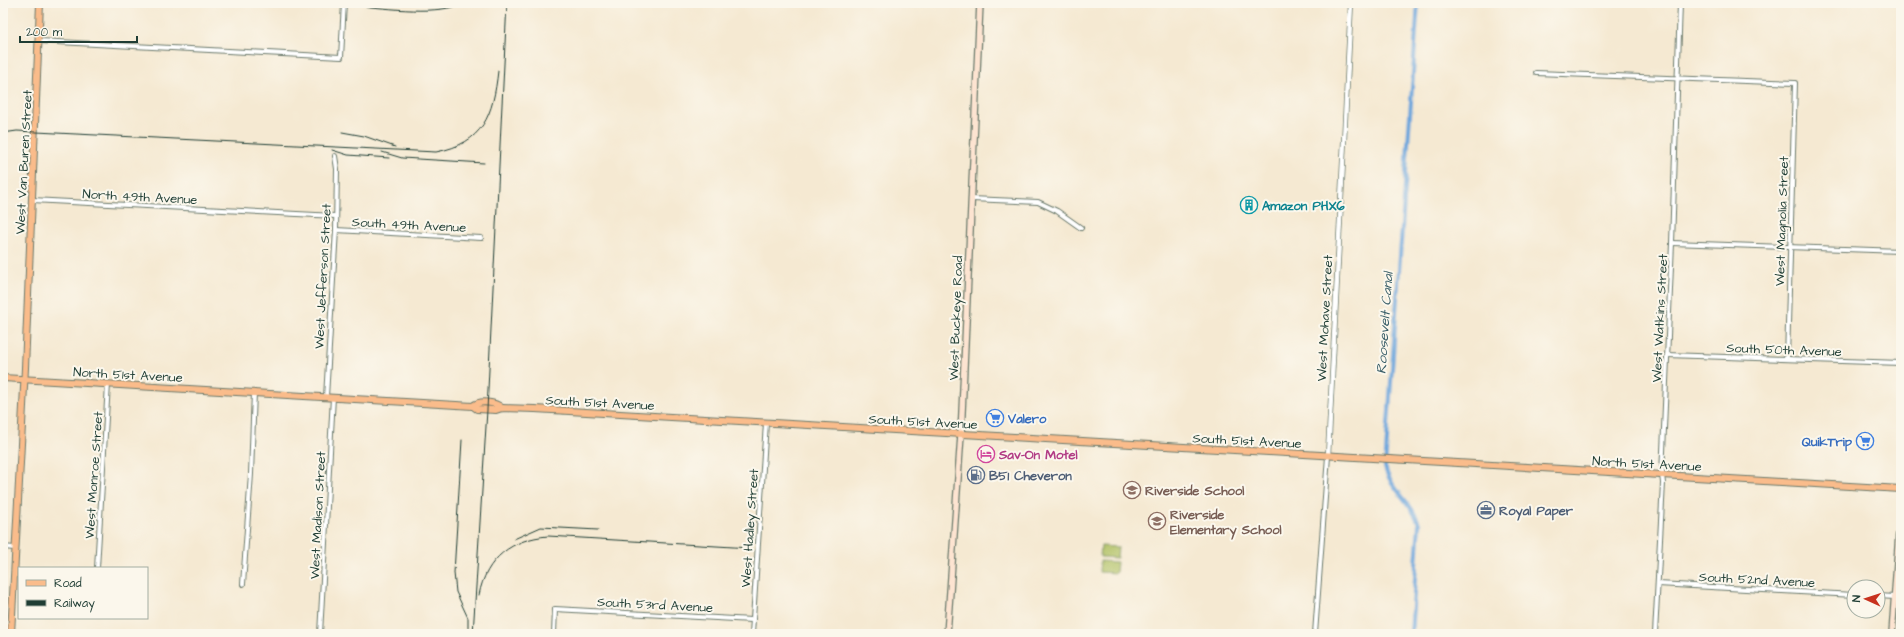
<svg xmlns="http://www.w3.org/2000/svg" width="1904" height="637" font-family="'Architects Daughter',sans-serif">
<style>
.green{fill:#b1c165;stroke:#687f4c}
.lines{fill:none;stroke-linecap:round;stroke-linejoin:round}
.canal{stroke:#6da6dc;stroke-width:4}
.minor-casing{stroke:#6a796b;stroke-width:6}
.tertiary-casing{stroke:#6a796b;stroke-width:6}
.secondary-casing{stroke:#6a796b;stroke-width:8}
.primary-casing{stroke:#6a796b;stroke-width:8}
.minor{stroke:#fff;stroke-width:4}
.tertiary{stroke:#fff;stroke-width:4.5}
.secondary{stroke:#fde4d1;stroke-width:5.5}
.primary{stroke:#fabc8b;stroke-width:6}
.rail{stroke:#1f3d34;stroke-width:1}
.labels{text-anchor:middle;stroke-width:4;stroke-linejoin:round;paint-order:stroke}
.street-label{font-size:13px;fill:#1f3d34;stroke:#fbf7ec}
.culture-label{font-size:13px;font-weight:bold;fill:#0d838f;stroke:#fbf7ec;text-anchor:start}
.shop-label{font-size:13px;font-weight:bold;fill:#366cbe;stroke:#fbf7ec;text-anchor:start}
.hotel-label{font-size:13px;font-weight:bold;fill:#b23c85;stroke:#fbf7ec;text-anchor:start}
.service-label{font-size:13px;font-weight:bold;fill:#4e5e75;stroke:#fbf7ec;text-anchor:start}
.education-label{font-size:13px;font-weight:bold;fill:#785e54;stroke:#fbf7ec;text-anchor:start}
.water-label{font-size:14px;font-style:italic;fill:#365c66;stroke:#fbf7ec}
</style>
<rect width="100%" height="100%" fill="#fbf7ec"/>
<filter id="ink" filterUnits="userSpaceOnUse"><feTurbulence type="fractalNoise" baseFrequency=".025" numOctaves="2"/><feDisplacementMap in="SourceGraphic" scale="8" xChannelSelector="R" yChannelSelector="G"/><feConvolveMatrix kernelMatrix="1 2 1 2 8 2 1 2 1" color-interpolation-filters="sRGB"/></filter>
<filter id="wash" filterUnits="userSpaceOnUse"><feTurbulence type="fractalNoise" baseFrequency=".012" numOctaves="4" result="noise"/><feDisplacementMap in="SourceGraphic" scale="16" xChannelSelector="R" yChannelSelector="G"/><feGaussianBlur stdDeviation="0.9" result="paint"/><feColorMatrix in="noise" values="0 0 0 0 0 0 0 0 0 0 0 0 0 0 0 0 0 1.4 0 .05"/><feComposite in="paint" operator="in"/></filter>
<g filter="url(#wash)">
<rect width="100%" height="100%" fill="#f5e9d2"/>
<g class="green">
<path d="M1101,546L1118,547L1117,558L1100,557Z"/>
<path d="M1100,561L1117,562L1116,573L1099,572Z"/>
</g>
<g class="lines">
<path class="canal" d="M1411,634L1419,524C1413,503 1390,489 1385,467L1418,3"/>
</g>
</g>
<g filter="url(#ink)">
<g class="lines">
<defs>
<g id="minor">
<path d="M39,41L341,57L344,3"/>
<path d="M1536,73L1795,83L1787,359"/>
<path d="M971,199L1038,202L1057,211L1081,228"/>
<path d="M32,200L335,216"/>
<path d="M336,230L481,238"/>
<path d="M1672,243L1901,251"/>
<path d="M1667,355L1901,363"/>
<path d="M326,397L336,230L337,169L335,156"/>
<path d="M3,547L15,548"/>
<path d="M97,568L108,384"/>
<path d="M243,584L251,474L254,392"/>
<path d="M1658,584L1854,595"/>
<path d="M1878,596L1895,597"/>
<path d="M320,634L333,397"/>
<path d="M554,634L555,609L752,620"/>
<path d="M752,634L766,423"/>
<path d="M1315,634L1328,456"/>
<path d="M1655,634L1663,483L1662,475L1672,243L1680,3"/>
</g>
<path id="tertiary" d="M1328,456L1351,3"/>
<g id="secondary">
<path d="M947,634L961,435L980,3"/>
<path d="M1892,634L1901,504"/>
</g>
<g id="primary">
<path d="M3,378L473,406C480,400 495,402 502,408"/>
<path d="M473,406L477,409L496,410L502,408L535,409L1901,489"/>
<path d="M11,634L25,368L40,3"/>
</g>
</defs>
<use href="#minor" class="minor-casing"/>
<use href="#tertiary" class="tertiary-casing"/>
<use href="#secondary" class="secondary-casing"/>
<use href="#primary" class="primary-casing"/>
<use href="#minor" class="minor"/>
<use href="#tertiary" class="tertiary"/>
<use href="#secondary" class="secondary"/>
<use href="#primary" class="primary"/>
<g class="rail">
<path d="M358,6C389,8 437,16 465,3"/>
<path d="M342,132L364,136L395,147"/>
<path d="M3,133L17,131L36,132L436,152C484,143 493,115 498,71"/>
<path d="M332,150L348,155L389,158"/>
<path d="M382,152L402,158L484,163"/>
<path d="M462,440L454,573L456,592L468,618V628"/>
<path d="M514,539L541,527L598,530"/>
<path d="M479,595C486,558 512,539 548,536L750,548"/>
<path d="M473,634L487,410L507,3"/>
</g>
</g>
</g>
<defs>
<symbol id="building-ring" viewBox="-11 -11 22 22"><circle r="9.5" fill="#fbf7ec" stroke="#0f9aa8" stroke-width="1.5"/><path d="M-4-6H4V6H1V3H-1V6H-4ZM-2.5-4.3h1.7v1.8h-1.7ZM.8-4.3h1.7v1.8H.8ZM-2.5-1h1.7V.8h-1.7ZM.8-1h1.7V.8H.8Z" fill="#0f9aa8"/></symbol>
<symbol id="supermarket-ring" viewBox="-11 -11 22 22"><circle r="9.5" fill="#fbf7ec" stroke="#3f7fe0" stroke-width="1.5"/><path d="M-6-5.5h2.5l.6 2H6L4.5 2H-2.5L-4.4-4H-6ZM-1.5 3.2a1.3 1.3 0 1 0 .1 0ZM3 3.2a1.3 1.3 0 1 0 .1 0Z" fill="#3f7fe0"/></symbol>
<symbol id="hotel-ring" viewBox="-11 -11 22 22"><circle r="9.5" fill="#fbf7ec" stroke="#d1479c" stroke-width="1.5"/><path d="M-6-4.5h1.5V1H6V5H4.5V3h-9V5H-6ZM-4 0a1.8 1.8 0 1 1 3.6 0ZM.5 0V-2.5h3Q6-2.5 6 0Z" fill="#d1479c"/></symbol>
<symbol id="fuel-ring" viewBox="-11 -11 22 22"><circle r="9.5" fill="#fbf7ec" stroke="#5c6f8a" stroke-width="1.5"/><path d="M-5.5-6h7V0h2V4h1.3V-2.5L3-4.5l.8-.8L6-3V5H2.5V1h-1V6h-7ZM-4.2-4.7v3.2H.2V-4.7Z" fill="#5c6f8a"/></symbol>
<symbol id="school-ring" viewBox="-11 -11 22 22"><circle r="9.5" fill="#fbf7ec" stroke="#8d6e63" stroke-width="1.5"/><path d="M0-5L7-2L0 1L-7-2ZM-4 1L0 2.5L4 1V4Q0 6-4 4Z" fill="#8d6e63"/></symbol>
<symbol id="office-ring" viewBox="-11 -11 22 22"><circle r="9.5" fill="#fbf7ec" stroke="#5c6f8a" stroke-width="1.5"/><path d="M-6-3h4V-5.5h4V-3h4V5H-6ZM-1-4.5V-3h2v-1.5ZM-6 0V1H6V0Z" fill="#5c6f8a"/></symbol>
</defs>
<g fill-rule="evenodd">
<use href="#building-ring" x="1239" y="195" width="20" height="20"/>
<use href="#supermarket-ring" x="985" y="408" width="20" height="20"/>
<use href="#supermarket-ring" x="1855" y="431" width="20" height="20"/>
<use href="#hotel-ring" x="976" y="444" width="20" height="20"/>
<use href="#fuel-ring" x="966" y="465" width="20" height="20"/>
<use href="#school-ring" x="1122" y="480" width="20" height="20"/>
<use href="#office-ring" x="1476" y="500" width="20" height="20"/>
<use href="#school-ring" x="1147" y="511" width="20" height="20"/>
</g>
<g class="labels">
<g class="street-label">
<text transform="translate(23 162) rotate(-87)" y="5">West Van Buren Street</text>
<text transform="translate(140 196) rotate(3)" y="5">North 49th Avenue</text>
<text transform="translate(1781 221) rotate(-88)" y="5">West Magnolia Street</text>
<text transform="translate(409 224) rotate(3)" y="5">South 49th Avenue</text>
<text transform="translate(322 276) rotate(-87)" y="5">West Jefferson Street</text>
<text transform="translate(955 318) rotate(-88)" y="5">West Buckeye Road</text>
<text transform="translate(1324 318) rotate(-87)" y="5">West Mohave Street</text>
<text transform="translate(1659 318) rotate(-87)" y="5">West Watkins Street</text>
<text transform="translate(1784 349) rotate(2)" y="5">South 50th Avenue</text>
<text transform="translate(128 374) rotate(3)" y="5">North 51st Avenue</text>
<text transform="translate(600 402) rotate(3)" y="5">South 51st Avenue</text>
<text transform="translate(923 421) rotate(3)" y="5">South 51st Avenue</text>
<text transform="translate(1247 440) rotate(3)" y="5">South 51st Avenue</text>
<text transform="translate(1647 463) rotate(3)" y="5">North 51st Avenue</text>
<text transform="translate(93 475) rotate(-86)" y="5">West Monroe Street</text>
<text transform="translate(317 515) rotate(-87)" y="5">West Madison Street</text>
<text transform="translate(749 528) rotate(-86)" y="5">West Hadley Street</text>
<text transform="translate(1757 579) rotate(3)" y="5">South 52nd Avenue</text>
<text transform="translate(655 604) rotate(3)" y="5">South 53rd Avenue</text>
</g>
<g class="culture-label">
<text x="1262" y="210">Amazon PHX6</text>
</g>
<g class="shop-label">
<text x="1008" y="423">Valero</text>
<text x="1852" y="446" text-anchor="end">QuikTrip</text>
</g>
<g class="hotel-label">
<text x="999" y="459">Sav-On Motel</text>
</g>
<g class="service-label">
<text x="989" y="480">B51 Cheveron</text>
<text x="1499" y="515">Royal Paper</text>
</g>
<g class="education-label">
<text x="1145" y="495">Riverside School</text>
<text x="1170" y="519">Riverside<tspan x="1170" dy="15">Elementary School</tspan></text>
</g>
<g class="water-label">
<text transform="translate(1384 323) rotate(-86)" y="5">Roosevelt Canal</text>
</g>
</g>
<rect width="1904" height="637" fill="none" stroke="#fbf7ec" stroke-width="16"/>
<rect x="18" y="567" width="130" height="52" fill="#fbf7ec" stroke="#a3ada2"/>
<rect x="26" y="580" width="20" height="6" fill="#fabc8b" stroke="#a3ada2"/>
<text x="54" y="587" font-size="12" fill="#1f3d34">Road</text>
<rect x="26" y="600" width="20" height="6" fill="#1f3d34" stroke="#a3ada2"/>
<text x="54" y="607" font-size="12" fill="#1f3d34">Railway</text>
<g transform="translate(1866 599) rotate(273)"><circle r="19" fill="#fbf7ec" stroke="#a3ada2"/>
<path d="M0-3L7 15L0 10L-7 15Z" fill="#c8321e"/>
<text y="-6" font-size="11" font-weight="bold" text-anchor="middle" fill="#1f3d34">N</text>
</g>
<path d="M20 36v6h117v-6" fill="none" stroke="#1f3d34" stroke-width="2"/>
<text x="26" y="36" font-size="12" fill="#1f3d34" stroke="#fbf7ec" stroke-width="3" paint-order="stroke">200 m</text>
</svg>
